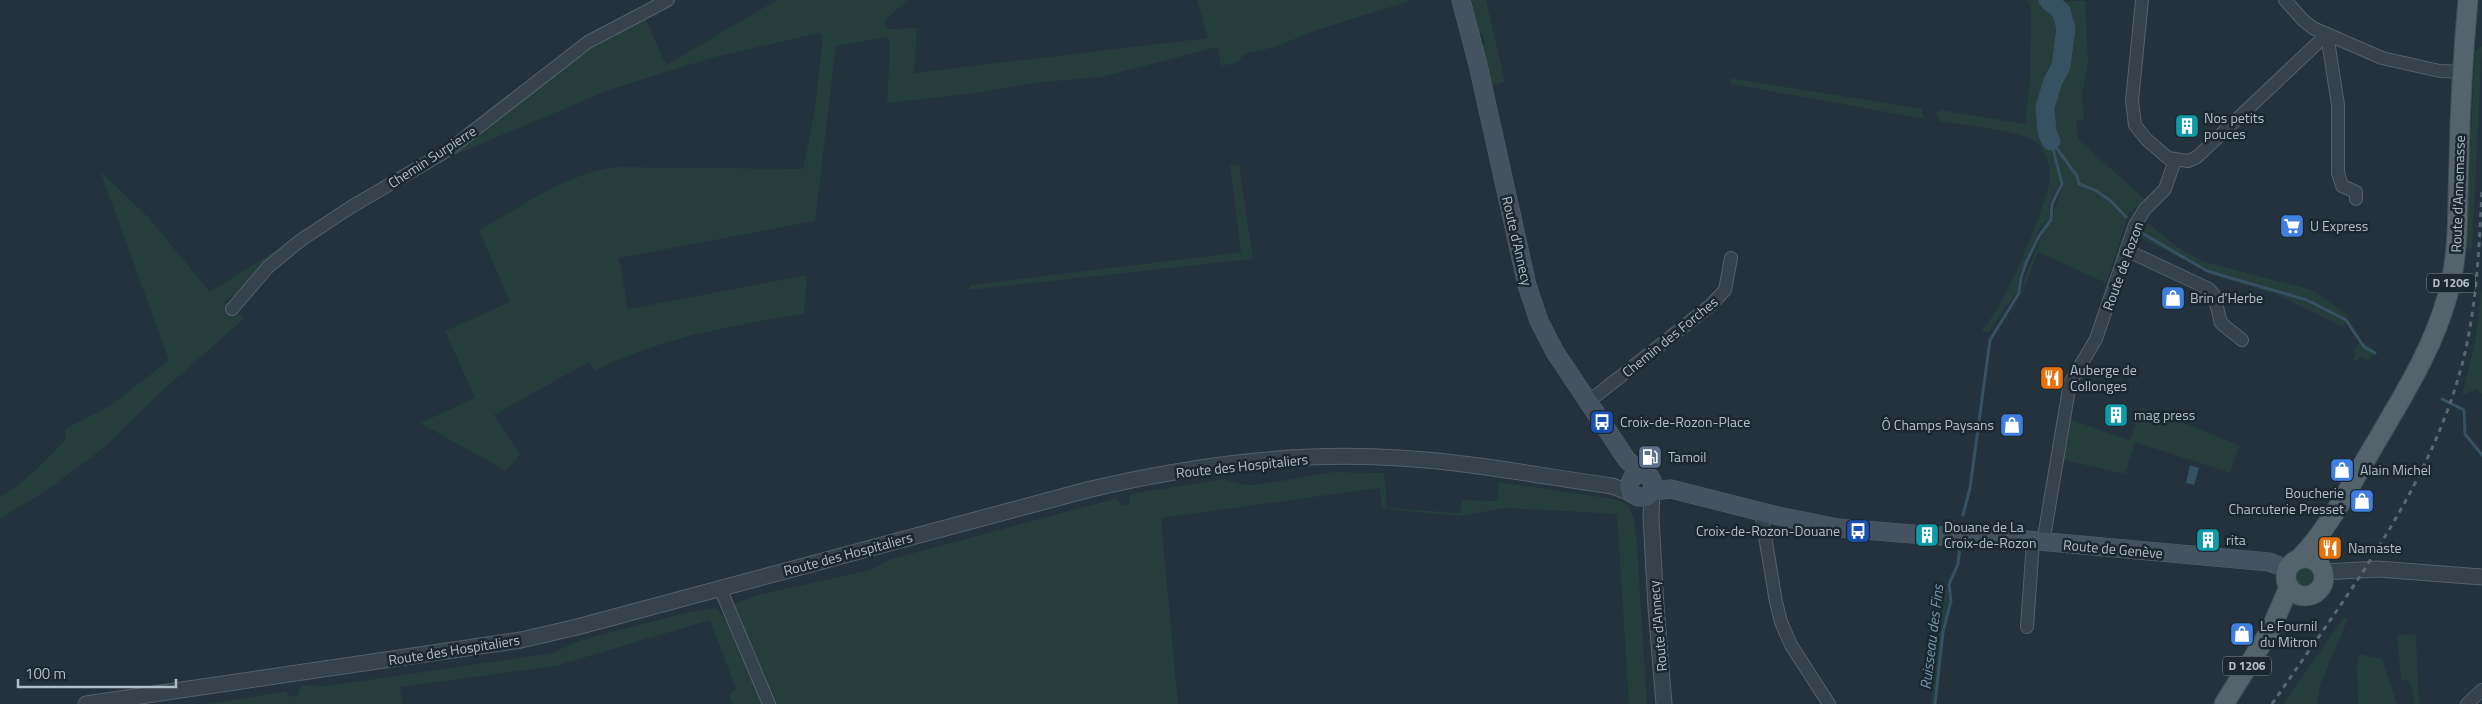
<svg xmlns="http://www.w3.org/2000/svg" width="2482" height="704" font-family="'Titillium Web',sans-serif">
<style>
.green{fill:#253d3b}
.water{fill:#365162}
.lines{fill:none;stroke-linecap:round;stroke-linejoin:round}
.stream{stroke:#365162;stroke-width:3}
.river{stroke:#365162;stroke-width:19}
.minor-casing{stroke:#55616a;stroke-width:14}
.tertiary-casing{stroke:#55616a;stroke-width:17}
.secondary-casing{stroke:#55616a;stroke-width:19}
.primary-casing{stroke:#434f58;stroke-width:21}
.minor{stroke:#36434c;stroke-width:12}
.tertiary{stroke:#36434c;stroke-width:15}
.secondary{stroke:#44535f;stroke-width:18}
.primary{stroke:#54636c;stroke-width:19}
.rail{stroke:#586873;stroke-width:3;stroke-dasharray:5 5;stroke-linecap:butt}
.labels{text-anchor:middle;stroke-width:5;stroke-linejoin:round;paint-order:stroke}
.shield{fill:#1c2830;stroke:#85919a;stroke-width:1}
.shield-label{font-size:12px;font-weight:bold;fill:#b2bec7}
.poi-label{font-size:14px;fill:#b2bec7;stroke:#1c2830;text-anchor:start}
.street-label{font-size:14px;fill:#b2bec7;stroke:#1c2830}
.water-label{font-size:15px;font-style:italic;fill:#7296aa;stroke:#1c2830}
</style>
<rect width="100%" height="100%" fill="#23323c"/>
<g class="green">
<path d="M777,0H908L884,21L887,29L917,28L914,73L1208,38L1197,0H1413L1317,30L1275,47L1245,54L1236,63L1221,66L1218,47L1101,77L1034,83L977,93L887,103L890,44L888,37L836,46L815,221L619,258L628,309L807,275L804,314C732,325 660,338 594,371L589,362L494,415L520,454L506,471L420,423L475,398L445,331L510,302L479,230C521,207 566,174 614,167L803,169L814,115L823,36L819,33L711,58L609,90L448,158L447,155L556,68L644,15L666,65Z"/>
<path d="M1471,0H1486L1505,82L1491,86L1481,45L1485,44L1482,33L1478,34Z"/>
<path d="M2025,0L2085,1L2088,63L2082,94L2084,120H2077L2076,131L2080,141L2146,200L2129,213L2106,283L2038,252L2022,294L2025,277L2040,239L2053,218L2054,209L2063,187L2062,178L2049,204V219L2039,230L2033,244L2019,276L2018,290L1988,333L1981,331C2005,306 2044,213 2050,178C2051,168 2045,149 2037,143C2024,131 1960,125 1940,121L1936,113L1941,110L2025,124L2030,81L2031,4Z"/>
<path d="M2482,46L2472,249L2465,248L2475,51Z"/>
<path d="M1731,78L1922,109L1924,119L1731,84Z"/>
<path d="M1230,165H1239L1253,259L969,290L970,285L1241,252Z"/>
<path d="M100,171L149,218L210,292L298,236L251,278L238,293L224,302L245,318L162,391L105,447L47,490L0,519V497C27,481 45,461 66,439L65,429L110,406L169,360Z"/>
<path d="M2148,223L2177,247L2202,261L2312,290L2349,316L2343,327L2278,295L2218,277L2141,238Z"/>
<path d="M2482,285V394L2477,389L2462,395L2475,343Z"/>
<path d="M2361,340L2375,350L2369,361L2360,356L2356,362L2353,359L2356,354L2352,352Z"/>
<path d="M2141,407L2240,445L2230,473L2135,442L2125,474L2063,460L2069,419L2130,440Z"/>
<path d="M1334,472L1384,473L1387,508L1460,513L1462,500L1497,501L1499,482L1614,499L1628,505L1634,519L1637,544L1647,704H1629L1617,514L1504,508L1462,516L1383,509L1379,488L1161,518L1178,704H776L733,604L757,595L870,570L891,559L1117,498L1121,505L1129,504L1130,494L1223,479L1245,485H1256Z"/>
<circle cx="2306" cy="577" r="11"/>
<path d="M1948,588L1951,601L1943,632L1935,704H1931L1943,591Z"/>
<path d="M716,608L727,621L762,704H733L729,695L736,689L710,620L556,666L400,687L403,704H207L286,691L289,697L298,695L301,685L326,686L552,653L581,640L689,612Z"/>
<path d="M2344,617L2348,619L2321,683L2317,704H2283Z"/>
<path d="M2416,634L2419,704H2414L2413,689L2409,681L2401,680L2397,635Z"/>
<path d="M2359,654L2382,659L2397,704H2358L2357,665Z"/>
</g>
<path class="water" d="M2190,465L2199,468L2194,485L2186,483Z"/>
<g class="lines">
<g class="stream">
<path d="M2052,142L2077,176L2079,184L2095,190L2111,201L2126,217"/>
<path d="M2142,233L2207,271L2307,300L2346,320L2364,347L2375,353"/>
<path d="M2442,399L2464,410L2465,434L2482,455"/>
<path d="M1963,515L1970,488L1990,340L2019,293L2021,278L2026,263L2039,236L2051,220L2052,204L2062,184L2051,141"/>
<path d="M1935,704L1943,632L1951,601L1949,584L1958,564L1960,545"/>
</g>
<path class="river" d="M2048,0L2061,11L2066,28L2061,66L2053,81L2045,107L2047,132L2051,141"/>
<defs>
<g id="minor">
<path d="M2142,0L2132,101L2135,125L2146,139L2168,158L2188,161L2197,157L2327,34"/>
<path d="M2285,0L2303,20L2313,28L2382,58L2440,71L2463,72"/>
<path d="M2327,34L2338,105V173L2342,186L2356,192V199"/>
<path d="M2126,250L2209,289L2214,295L2221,323L2242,340"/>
<path d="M232,309L268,267L301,240L351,207L450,149L588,42L668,0"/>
<path d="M1588,402L1711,305L1725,290L1731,258"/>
<path d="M1761,512L1776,602L1781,622L1791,645L1829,704"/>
<path d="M2043,543L2070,383L2096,339L2135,225L2145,209L2165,189L2175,160"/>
<path d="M720,588L769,704"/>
<path d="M2027,627L2033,542"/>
<path d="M2467,704L2482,690"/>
</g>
<g id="tertiary">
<path d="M1652,492L1651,517L1656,607L1664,704"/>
<path d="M2324,572L2378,569L2482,577"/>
<path d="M86,704L521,640L577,627L1087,490C1188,466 1295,451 1399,458C1470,462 1541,476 1612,486L1631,493"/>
</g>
<g id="secondary">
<path d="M1461,0L1478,65L1527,285L1539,321L1555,352L1627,460L1642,473"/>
<path d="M1650,477L1642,473L1633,476L1629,485L1631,493L1638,497H1646L1653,491L1652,480"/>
<path d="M1653,491L1671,489L1778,516L1838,528L1937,536L1972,535L2269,562L2288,569"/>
</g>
<g id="primary">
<circle cx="2305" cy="577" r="19"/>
<path d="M2299,559C2330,527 2349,487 2372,449C2401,399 2433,350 2448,294C2460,250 2457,207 2459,162C2460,108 2463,54 2468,0"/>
<path d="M2224,704L2271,629L2289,587"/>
</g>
</defs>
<use href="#minor" class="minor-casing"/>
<use href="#tertiary" class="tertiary-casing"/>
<use href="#secondary" class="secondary-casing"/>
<use href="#primary" class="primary-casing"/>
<use href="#minor" class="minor"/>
<use href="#tertiary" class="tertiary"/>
<use href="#secondary" class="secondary"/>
<use href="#primary" class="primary"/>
<path class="rail" d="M2272,704C2346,596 2430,489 2463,361C2477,305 2479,248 2482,191"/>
</g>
<defs>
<symbol id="building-square" viewBox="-11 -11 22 22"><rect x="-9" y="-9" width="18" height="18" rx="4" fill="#0f9aa8" stroke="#1c2830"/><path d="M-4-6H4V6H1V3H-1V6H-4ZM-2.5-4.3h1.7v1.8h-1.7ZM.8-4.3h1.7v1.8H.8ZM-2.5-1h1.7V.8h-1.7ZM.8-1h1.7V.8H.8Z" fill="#fff"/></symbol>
<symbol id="supermarket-square" viewBox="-11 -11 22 22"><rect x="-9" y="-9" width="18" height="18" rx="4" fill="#3f7fe0" stroke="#1c2830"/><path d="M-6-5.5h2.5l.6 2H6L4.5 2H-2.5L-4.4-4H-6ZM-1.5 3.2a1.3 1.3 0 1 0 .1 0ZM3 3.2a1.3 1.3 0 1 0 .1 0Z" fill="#fff"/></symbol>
<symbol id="shop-square" viewBox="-11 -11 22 22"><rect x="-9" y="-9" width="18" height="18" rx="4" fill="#3f7fe0" stroke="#1c2830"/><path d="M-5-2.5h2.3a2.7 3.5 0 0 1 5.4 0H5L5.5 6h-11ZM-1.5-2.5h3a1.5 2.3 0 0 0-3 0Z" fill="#fff"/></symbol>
<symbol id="restaurant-square" viewBox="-11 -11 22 22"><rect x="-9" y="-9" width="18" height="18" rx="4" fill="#e8710a" stroke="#1c2830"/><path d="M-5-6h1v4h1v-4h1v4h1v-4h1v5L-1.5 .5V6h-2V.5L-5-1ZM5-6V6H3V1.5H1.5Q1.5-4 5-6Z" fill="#fff"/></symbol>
<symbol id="bus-square" viewBox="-11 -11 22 22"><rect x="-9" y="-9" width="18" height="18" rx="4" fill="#1a4fb4" stroke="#1c2830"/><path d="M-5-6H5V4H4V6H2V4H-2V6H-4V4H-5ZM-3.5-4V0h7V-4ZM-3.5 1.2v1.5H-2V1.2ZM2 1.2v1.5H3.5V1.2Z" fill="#fff"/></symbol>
<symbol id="fuel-square" viewBox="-11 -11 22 22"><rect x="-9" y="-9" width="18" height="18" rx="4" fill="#5c6f8a" stroke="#1c2830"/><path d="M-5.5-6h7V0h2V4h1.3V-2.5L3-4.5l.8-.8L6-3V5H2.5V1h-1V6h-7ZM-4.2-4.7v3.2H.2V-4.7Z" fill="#fff"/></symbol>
</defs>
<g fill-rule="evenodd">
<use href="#building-square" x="2173" y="112" width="28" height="28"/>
<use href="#supermarket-square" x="2278" y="212" width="28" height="28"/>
<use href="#shop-square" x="2159" y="284" width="28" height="28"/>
<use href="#restaurant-square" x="2038" y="364" width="28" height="28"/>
<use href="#building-square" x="2102" y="401" width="28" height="28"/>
<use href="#bus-square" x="1588" y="408" width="28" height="28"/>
<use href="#shop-square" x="1998" y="411" width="28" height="28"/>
<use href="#fuel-square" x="1636" y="443" width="28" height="28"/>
<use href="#shop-square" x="2328" y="456" width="28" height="28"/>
<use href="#shop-square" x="2348" y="487" width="28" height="28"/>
<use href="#bus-square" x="1844" y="517" width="28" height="28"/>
<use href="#building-square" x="1913" y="521" width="28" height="28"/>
<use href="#building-square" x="2194" y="526" width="28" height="28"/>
<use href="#restaurant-square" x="2316" y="534" width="28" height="28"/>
<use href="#shop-square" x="2228" y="620" width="28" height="28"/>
</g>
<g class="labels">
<g class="shield">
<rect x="2427" y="273.5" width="48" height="19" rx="4"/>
<rect x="2223" y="656.5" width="48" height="19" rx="4"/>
</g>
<g class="shield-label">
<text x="2451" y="287">D 1206</text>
<text x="2247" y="670">D 1206</text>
</g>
<g class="poi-label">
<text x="2204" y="123">Nos petits<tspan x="2204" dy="16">pouces</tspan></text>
<text x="2310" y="231">U Express</text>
<text x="2190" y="303">Brin d'Herbe</text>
<text x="2070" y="375">Auberge de<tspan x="2070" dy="16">Collonges</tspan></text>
<text x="2134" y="420">mag press</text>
<text x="1620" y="427">Croix-de-Rozon-Place</text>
<text x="1994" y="430" text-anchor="end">Ô Champs Paysans</text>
<text x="1668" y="462">Tamoil</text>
<text x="2360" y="475">Alain Michel</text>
<text x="2344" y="498" text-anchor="end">Boucherie<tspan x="2344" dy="16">Charcuterie Presset</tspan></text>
<text x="1944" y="532">Douane de La<tspan x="1944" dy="16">Croix-de-Rozon</tspan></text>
<text x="1840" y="536" text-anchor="end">Croix-de-Rozon-Douane</text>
<text x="2226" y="545">rita</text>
<text x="2348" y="553">Namaste</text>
<text x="2260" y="631">Le Fournil<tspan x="2260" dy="16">du Mitron</tspan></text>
</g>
<g class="street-label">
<text transform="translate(432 157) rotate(-33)" y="5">Chemin Surpierre</text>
<text transform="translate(2458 194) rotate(-88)" y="5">Route d'Annemasse</text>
<text transform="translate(1517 241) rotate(77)" y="5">Route d'Annecy</text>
<text transform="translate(2123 266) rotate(-70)" y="5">Route de Rozon</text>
<text transform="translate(1670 337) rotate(-39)" y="5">Chemin des Forches</text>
<text transform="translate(1242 466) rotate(-6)" y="5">Route des Hospitaliers</text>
<text transform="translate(2113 549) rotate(5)" y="5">Route de Genève</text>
<text transform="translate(848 554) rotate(-15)" y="5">Route des Hospitaliers</text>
<text transform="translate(1658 626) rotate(-95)" y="5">Route d'Annecy</text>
<text transform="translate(454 650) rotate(-9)" y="5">Route des Hospitaliers</text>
</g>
<g class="water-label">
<text transform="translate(1932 637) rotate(-83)" y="5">Ruisseau des Fins</text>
</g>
</g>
<path d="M18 679v8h158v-8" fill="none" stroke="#b2bec7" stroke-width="2.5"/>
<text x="25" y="679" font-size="15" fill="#b2bec7" stroke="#1c2830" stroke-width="4" paint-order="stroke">100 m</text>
</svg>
